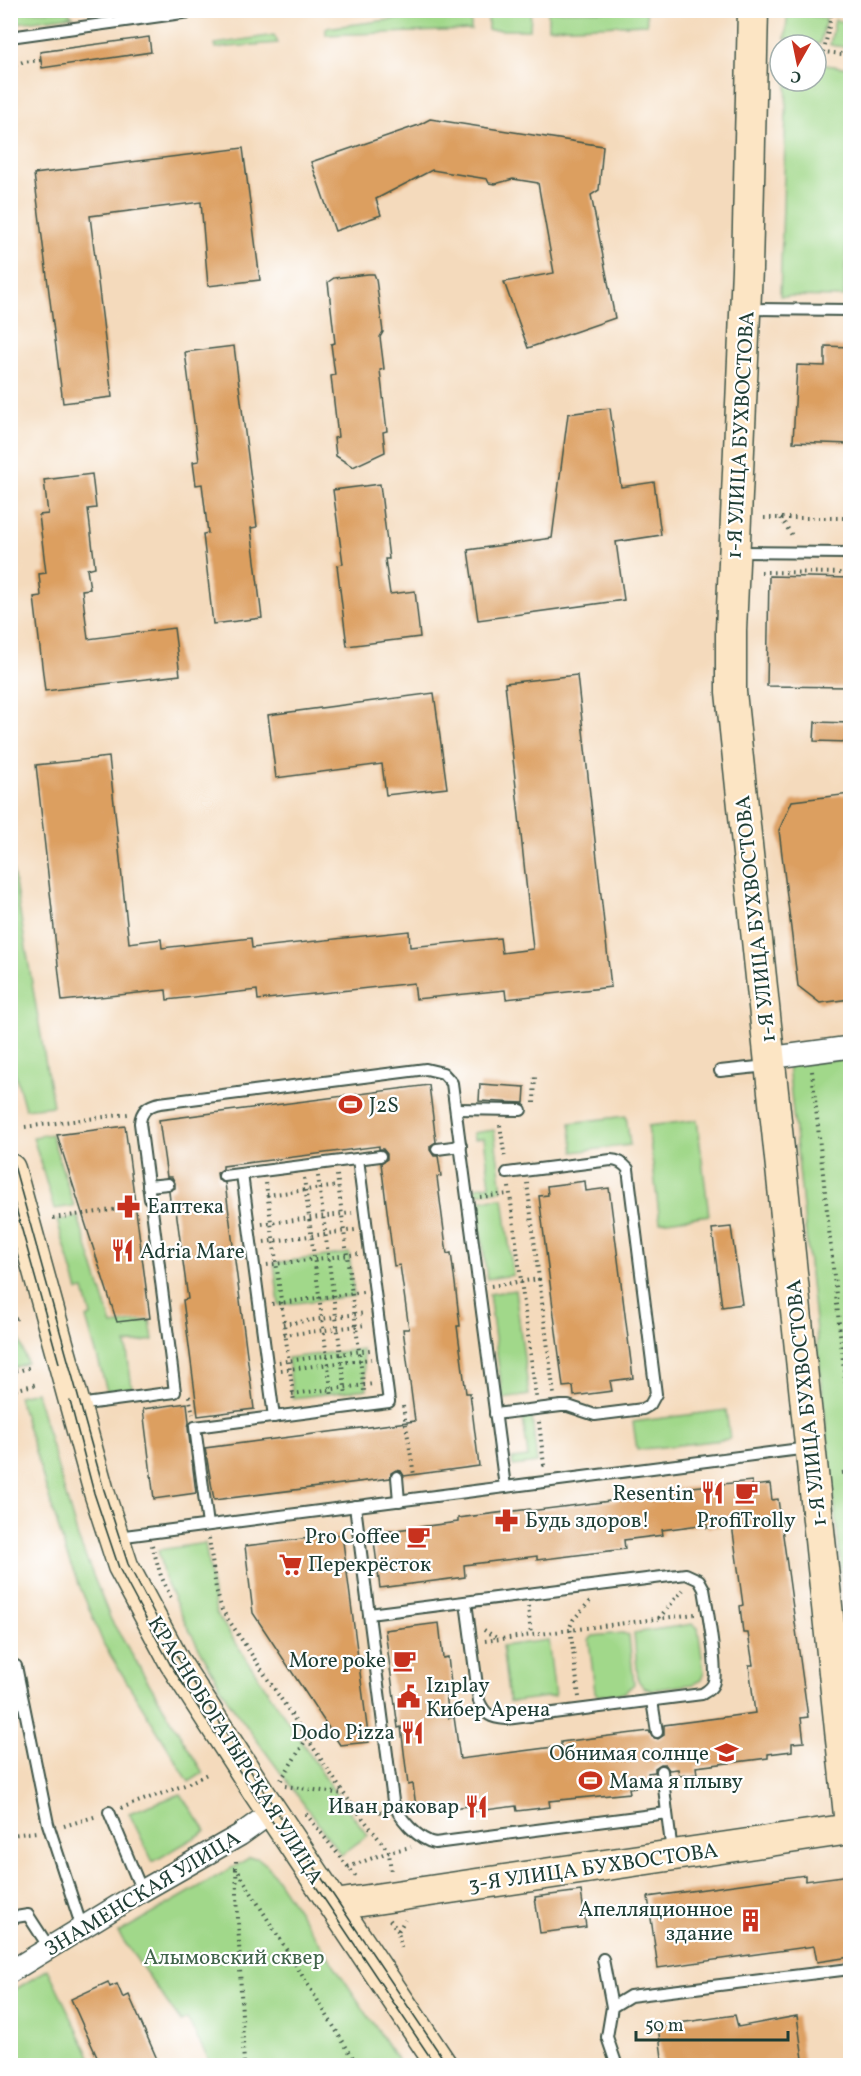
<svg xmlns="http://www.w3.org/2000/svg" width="861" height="2076" font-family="Vollkorn,serif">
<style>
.green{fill:#a1d88a;stroke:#608a5f;stroke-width:1.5}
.building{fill:#dc9f60}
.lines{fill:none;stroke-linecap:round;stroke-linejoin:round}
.lane-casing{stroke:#3f5548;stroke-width:14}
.street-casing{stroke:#3f5548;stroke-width:24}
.secondary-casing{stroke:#3f5548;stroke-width:33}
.path{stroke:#3f5548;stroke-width:4;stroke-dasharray:1.5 4.5;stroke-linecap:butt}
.lane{stroke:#fff;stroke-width:10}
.street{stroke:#fff;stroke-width:21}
.secondary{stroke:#fce5c4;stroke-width:30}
.tram{stroke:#1f3d34;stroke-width:1.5}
.labels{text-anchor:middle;stroke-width:4.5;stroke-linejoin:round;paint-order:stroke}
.street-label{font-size:21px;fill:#1f3d34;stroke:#fff}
.poi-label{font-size:21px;fill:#1f3d34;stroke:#fff;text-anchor:start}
.park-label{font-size:21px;fill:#40644a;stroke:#fff}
</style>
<rect width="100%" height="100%" fill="#fff"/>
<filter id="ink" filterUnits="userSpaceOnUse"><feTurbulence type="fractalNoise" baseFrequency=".0167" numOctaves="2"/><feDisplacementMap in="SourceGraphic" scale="12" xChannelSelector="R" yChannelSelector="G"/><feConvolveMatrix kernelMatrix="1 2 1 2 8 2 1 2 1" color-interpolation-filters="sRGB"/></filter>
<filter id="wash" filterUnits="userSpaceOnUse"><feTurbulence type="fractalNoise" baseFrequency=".008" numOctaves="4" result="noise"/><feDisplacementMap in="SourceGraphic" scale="24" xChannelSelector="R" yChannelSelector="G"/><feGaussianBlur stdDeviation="1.35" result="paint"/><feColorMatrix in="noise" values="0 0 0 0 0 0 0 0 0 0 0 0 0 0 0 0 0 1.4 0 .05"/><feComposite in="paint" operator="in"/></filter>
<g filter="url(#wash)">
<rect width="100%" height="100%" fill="#f4dabc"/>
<g class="green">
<path d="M10,11H66L73,16L11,24Z"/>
<path d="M459,11H471V30L326,35V28Z"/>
<path d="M488,11H531L530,30H488Z"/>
<path d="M548,11H646L647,24L548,28Z"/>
<path d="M788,11L826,18L820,44L785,39Z"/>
<path d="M835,20L850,23V48L830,45Z"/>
<path d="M274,35L278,43L216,48L215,44Z"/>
<path d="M816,64L850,68V152L844,297L780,296L787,81H816Z"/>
<path d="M11,860L53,1106L25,1109L11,1058Z"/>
<path d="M850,1058V1652L788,1065Z"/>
<path d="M626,1116L630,1145L574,1152L570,1123Z"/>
<path d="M697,1120L709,1215L660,1222L648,1126Z"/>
<path d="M494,1130L502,1190L476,1194V1187L490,1185L484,1138L474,1139L473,1133Z"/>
<path d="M51,1134L74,1206L54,1209L33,1137Z"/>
<path d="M503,1198L513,1275L487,1279L477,1201Z"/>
<path d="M78,1217L112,1325L150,1320L153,1340L126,1344L132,1388L107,1391L86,1318L91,1316L84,1290L78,1291L57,1220Z"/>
<path d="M349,1253L354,1296L279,1305L274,1263Z"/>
<path d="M515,1290L529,1395L503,1399L489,1294Z"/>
<path d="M14,1322L27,1363L11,1369V1323Z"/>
<path d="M362,1349L367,1389L293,1398L288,1358Z"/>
<path d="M36,1392L78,1538L111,1620L203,1773L189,1782L104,1645L66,1553L18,1396Z"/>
<path d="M726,1410L730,1439L637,1450L633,1422Z"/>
<path d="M532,1417L537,1463L513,1466L512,1459L528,1457L523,1418Z"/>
<path d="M205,1543L216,1613L338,1797L368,1835L341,1855L229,1702L187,1626L164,1578L158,1550Z"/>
<path d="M693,1624L698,1628L704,1672L701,1680L693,1684L651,1690L643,1687L638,1680L634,1633Z"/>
<path d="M623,1633L629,1636L634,1684L624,1693L598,1696L595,1692L589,1640L593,1636Z"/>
<path d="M548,1640L555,1696L509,1702L502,1646Z"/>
<path d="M181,1794L206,1831L153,1862L129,1813Z"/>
<path d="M249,1858H258L268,1866L401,2065H202L210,2062L187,2019L181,2022L118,1933Z"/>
<path d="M48,1969L94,2065H11V1992Z"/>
</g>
<g id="blocks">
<g class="building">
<path d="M149,37L151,52L42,68L40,52Z"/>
<path d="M430,119L603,146L599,190L591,195L615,318L528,348L504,282L554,273L538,183L513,179L495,184L489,183L487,179L432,170L376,199L381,215L335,231L311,162L419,125Z"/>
<path d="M243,148L260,280L208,286L201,202L90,216L112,397L63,403L34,174Z"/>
<path d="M368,274H374L376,279L383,332L380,337L384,369L380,370L387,431L383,432L385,452L353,467L336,456L334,438L338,437L331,376L335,375L331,344L335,343L328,282L334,278Z"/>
<path d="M234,346L257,527L251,528L262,618L213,624L203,534L208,533L202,484L196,485L193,462L199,461L185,352Z"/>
<path d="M825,346L850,347V444L793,442L797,365L825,366Z"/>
<path d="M610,408L621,487L654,482L661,535L616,542L624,600L478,620L468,550L552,538L568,414Z"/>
<path d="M92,474L96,508L88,509L95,567L87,569L90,589L82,590L88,639L174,628L180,675L45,691L34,597L41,596L39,574L46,573L39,515L48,514L44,480Z"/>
<path d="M380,484L389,559H385L390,594L415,591L420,637L347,646L337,565L343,564L333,490Z"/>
<path d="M769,576L850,578V687L767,686Z"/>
<path d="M577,675L611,987L506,999L505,990L416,999L414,983L258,1000L257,990L167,1000L166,990L62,1001L36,765L109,757L129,943L161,939L162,948L251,938L252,948L409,931L410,947L500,938L502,953L533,949L505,683Z"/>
<path d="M434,693L447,788L386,795L382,764L276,778L268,715Z"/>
<path d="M815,722L850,723V742L814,741Z"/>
<path d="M850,794V999L820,1003L798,986L779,830L792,801Z"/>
<path d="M480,1084L525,1087L524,1103L479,1101Z"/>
<path d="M429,1085L436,1142L430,1146V1150L434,1156H438L441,1176L437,1177L447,1254L451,1253L455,1283L460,1326H457L466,1393H470L479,1466L404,1476L401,1471L396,1470L391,1473L390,1478L214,1500L205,1448L415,1421L403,1329H409L400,1265L394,1266L381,1163L387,1159V1154L383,1149H379V1146L223,1166V1169L217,1173L218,1180L225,1183L254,1409L198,1416L183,1300L188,1299L176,1210H171L169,1191L175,1188V1183L172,1177H167L159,1120Z"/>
<path d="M125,1126L150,1318L117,1322L57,1135Z"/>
<path d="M585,1181L586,1191L609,1188L633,1378L610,1381L612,1391L574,1396L573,1386L563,1387L539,1196L548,1195L547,1186Z"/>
<path d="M731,1227L742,1304L722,1307L712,1229Z"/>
<path d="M187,1403L189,1422L188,1428L196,1493L154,1499L143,1409Z"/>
<path d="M752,1481V1486L770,1484L772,1500L778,1499L808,1717L801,1718L804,1742L792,1743V1751L768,1754V1758L696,1767L697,1774L679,1776L678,1769L669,1770L665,1764H661L655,1768V1772L648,1773L649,1785L629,1788L630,1793L549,1801L550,1807L517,1811L516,1806L470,1812L469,1806L430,1810V1805L416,1807L413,1784L408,1785L401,1727L398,1728L385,1630L439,1623L443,1658L448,1657L451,1684L445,1685L449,1718L454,1717L460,1759L561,1746V1742L649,1731L652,1737L658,1739L664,1735V1725L755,1713L749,1665H753L748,1633H743L740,1606L743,1605L732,1525L707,1528V1524L662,1530L663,1535L624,1540L625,1549L537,1560V1556L464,1565L465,1577L380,1588L373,1533L458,1522V1518L530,1509V1511L618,1500V1497L672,1489Z"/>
<path d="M342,1534L369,1742L340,1745L253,1613L245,1546Z"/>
<path d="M805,1875V1881L850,1875V1957L817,1962L814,1946L658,1968L648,1897Z"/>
<path d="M581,1891L586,1927L540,1933L535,1897Z"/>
<path d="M108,1982L110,1987L117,1984L123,1998L129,1995L160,2066H101L71,1999Z"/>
<path d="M735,2015L738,2027L797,2016L804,2066H663L658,2026Z"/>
</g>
</g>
</g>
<g filter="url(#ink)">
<use href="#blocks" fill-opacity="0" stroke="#3f5548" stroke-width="1.5"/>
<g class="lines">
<defs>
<g id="lane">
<path d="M10,37L204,10"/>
<path d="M746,309L850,310"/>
<path d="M737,552L850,553"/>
<path d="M720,1071L767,1066"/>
<path d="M456,1109L521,1110"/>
<path d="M437,1149L461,1146"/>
<path d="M242,1174L274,1417"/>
<path d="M224,1176L380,1156"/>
<path d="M148,1186L168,1184"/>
<path d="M78,1405L175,1392L152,1210"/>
<path d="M495,1414L561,1406H568L595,1415L643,1409L650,1405L656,1394L628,1169C623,1163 618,1160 611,1160L507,1173"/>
<path d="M397,1477L399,1501"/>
<path d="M505,1487L808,1448"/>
<path d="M355,1506L393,1801C398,1817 418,1840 435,1843L667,1813L672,1852"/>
<path d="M208,1525L195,1427L389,1402L358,1159"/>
<path d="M117,1537L505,1487L452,1083L443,1073L426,1069L160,1103C148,1105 141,1111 140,1123L150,1199"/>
<path d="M369,1614L686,1574L699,1580L704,1589C707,1607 718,1667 714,1681C713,1688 707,1691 702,1694L506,1719C491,1718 485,1715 479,1701L466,1602"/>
<path d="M16,1666L48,1824L82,1928"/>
<path d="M652,1701L657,1732"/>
<path d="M662,1771L667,1813"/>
<path d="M109,1812L142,1891"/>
<path d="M10,1918L28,1915L50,1949"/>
<path d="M603,1959L612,2007"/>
<path d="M617,2066L607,2037L612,2007L630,1996L850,1969"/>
</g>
<g id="street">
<path d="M769,1058L850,1047"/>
<path d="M10,1972L142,1891L240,1835L272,1812"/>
</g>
<g id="secondary">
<path d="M753,10L747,269L731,630V692L850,1825"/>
<path d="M10,1169L99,1492L123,1566L174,1661L258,1791L442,2066"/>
<path d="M335,1905L850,1829"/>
</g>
</defs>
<use href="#lane" class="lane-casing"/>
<use href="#street" class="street-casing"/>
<use href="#secondary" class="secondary-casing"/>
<g class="path">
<path d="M816,51L850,55"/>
<path d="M824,52L832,10"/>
<path d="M10,67L23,62L41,60"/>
<path d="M10,257L17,256"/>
<path d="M764,518H850"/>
<path d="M781,518L793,537"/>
<path d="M761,572L850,573"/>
<path d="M812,1071L850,1426"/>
<path d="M534,1103L535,1073"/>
<path d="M500,1125L505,1159"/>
<path d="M25,1127L128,1114"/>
<path d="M337,1175L364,1391"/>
<path d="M318,1176L346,1395"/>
<path d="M304,1178L332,1397"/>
<path d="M266,1183L294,1402"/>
<path d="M509,1187L536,1397"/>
<path d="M267,1195L338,1186"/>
<path d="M480,1197L509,1194"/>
<path d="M53,1218L135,1207"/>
<path d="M262,1224L352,1213"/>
<path d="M264,1242L355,1230"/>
<path d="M267,1265L358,1254"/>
<path d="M539,1279L554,1395"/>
<path d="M491,1286L539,1279L527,1183"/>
<path d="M272,1304L363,1292"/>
<path d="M10,1320L18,1318"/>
<path d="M283,1324L365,1313"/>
<path d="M284,1335L366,1325"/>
<path d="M279,1362L370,1350"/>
<path d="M281,1370L371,1359"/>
<path d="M10,1373L32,1367"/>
<path d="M10,1391L37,1384"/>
<path d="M292,1394L374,1384"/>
<path d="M189,1396L193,1414"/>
<path d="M403,1406L414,1475"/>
<path d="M539,1422L544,1465L548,1464"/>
<path d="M842,1473L850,1472"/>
<path d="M209,1538L216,1589L222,1610L344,1794L389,1852L391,1873"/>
<path d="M152,1545L161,1576L172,1600"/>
<path d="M528,1606L531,1635"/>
<path d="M659,1618L683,1590"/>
<path d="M484,1630L498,1639"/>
<path d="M485,1641L695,1614"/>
<path d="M579,1697L570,1627L573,1620L590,1601"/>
<path d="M281,1780L307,1738"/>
<path d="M285,1786L344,1794"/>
<path d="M351,1803L381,1812"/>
<path d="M121,1808L185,1785L207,1774"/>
<path d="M306,1814L357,1878"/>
<path d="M64,1826L97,1816"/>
<path d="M10,1835L37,1832"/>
<path d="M236,1861V1868L358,2066"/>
<path d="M348,1867L389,1852L411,1847"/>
<path d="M236,1869L244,2066"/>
<path d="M390,1920L398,1931"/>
<path d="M401,1948L398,1931L405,1920"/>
<path d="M62,2066H63"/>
<path d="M341,2066L353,2058"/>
</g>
<use href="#lane" class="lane"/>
<use href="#street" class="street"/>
<use href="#secondary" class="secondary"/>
<g class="tram">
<path d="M10,1151L104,1490L128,1564L178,1658L272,1804L448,2066"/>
<path d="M10,1187L59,1363"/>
<path d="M70,1401L94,1493L119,1568L170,1664L264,1809L436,2066"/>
</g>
</g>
</g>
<defs>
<symbol id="stadium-bare" viewBox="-9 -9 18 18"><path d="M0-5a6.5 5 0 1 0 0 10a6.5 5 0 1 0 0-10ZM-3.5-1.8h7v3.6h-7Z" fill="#c8321e" stroke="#fff" stroke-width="2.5" paint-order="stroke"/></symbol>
<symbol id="pharmacy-bare" viewBox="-9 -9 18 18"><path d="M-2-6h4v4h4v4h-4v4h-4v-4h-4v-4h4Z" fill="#c8321e" stroke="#fff" stroke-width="2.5" paint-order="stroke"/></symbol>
<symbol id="restaurant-bare" viewBox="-9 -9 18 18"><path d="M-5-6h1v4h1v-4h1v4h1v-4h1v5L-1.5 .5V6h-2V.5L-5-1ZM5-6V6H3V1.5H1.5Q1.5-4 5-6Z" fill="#c8321e" stroke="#fff" stroke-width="2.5" paint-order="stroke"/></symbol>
<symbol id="cafe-bare" viewBox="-9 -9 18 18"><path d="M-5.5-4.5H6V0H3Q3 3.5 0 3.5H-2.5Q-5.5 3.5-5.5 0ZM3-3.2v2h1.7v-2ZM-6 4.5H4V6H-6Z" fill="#c8321e" stroke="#fff" stroke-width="2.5" paint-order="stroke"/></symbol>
<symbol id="supermarket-bare" viewBox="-9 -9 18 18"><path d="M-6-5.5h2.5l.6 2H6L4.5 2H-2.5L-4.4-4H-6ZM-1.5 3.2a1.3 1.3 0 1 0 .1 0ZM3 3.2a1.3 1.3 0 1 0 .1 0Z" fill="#c8321e" stroke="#fff" stroke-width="2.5" paint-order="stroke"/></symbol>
<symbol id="civic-bare" viewBox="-9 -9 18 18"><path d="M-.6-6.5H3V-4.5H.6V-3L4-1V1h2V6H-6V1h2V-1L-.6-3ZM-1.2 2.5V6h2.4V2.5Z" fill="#c8321e" stroke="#fff" stroke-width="2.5" paint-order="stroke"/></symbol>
<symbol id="school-bare" viewBox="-9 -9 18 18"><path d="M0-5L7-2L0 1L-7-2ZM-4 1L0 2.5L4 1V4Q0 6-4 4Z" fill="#c8321e" stroke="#fff" stroke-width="2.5" paint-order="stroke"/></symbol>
<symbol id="building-bare" viewBox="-9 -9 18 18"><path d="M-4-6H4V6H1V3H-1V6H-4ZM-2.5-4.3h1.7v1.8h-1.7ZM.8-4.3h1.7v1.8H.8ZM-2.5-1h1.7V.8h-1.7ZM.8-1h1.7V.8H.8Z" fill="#c8321e" stroke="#fff" stroke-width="2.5" paint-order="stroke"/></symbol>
</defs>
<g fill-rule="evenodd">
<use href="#stadium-bare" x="334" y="1088" width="33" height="33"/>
<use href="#pharmacy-bare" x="112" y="1190" width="33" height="33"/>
<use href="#restaurant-bare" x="106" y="1234" width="33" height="33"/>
<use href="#cafe-bare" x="730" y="1476" width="33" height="33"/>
<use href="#restaurant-bare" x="696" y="1476" width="33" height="33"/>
<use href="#pharmacy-bare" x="490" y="1504" width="33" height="33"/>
<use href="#cafe-bare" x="402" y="1520" width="33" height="33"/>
<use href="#supermarket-bare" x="274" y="1548" width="33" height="33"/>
<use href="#cafe-bare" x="388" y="1644" width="33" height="33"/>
<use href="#civic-bare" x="392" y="1680" width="33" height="33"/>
<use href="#restaurant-bare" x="396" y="1716" width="33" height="33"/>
<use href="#school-bare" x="710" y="1736" width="33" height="33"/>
<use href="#stadium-bare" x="574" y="1764" width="33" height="33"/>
<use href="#restaurant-bare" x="460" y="1790" width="33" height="33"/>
<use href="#building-bare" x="734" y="1904" width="33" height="33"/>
</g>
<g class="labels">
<g class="street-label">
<text transform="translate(740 435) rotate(-87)" y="7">1-Я УЛИЦА БУХВОСТОВА</text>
<text transform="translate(755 919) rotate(-96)" y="7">1-Я УЛИЦА БУХВОСТОВА</text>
<text transform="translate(806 1403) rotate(-96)" y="7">1-Я УЛИЦА БУХВОСТОВА</text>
<text transform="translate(236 1750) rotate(58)" y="7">КРАСНОБОГАТЫРСКАЯ УЛИЦА</text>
<text transform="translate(593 1867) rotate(-8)" y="7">3-Я УЛИЦА БУХВОСТОВА</text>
<text transform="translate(142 1893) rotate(-31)" y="7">ЗНАМЕНСКАЯ УЛИЦА</text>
</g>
<g class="poi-label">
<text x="369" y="1112">J2S</text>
<text x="147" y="1213">Еаптека</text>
<text x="140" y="1258">Adria Mare</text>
<text x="694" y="1500" text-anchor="end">Resentin</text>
<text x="525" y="1527">Будь здоров!</text>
<text x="746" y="1527" text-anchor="middle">ProfiTrolly</text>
<text x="400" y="1543" text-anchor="end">Pro Coffee</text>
<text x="308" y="1571">Перекрёсток</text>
<text x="386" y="1667" text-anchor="end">More poke</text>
<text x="426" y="1692">Izıplay<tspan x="426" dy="24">Кибер Арена</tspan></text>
<text x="395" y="1739" text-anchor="end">Dodo Pizza</text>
<text x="709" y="1760" text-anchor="end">Обнимая солнце</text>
<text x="609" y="1788">Мама я плыву</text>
<text x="459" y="1813" text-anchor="end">Иван раковар</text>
<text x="733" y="1916" text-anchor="end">Апелляционное<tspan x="733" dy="24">здание</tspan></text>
</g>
<g class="park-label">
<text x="234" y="1964">Алымовский сквер</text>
</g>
</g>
<rect width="861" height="2076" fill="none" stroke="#fff" stroke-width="36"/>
<g transform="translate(798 63) rotate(189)"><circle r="28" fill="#ffffff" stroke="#a5b1ae" stroke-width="1.5"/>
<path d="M0-4.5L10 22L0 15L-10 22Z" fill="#c8321e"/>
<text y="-9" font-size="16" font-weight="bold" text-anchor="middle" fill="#1f3d34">С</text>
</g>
<path d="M636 2031v9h152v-9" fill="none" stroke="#1f3d34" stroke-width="3"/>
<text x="645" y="2031" font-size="18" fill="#1f3d34" stroke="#ffffff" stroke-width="4.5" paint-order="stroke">50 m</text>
</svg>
